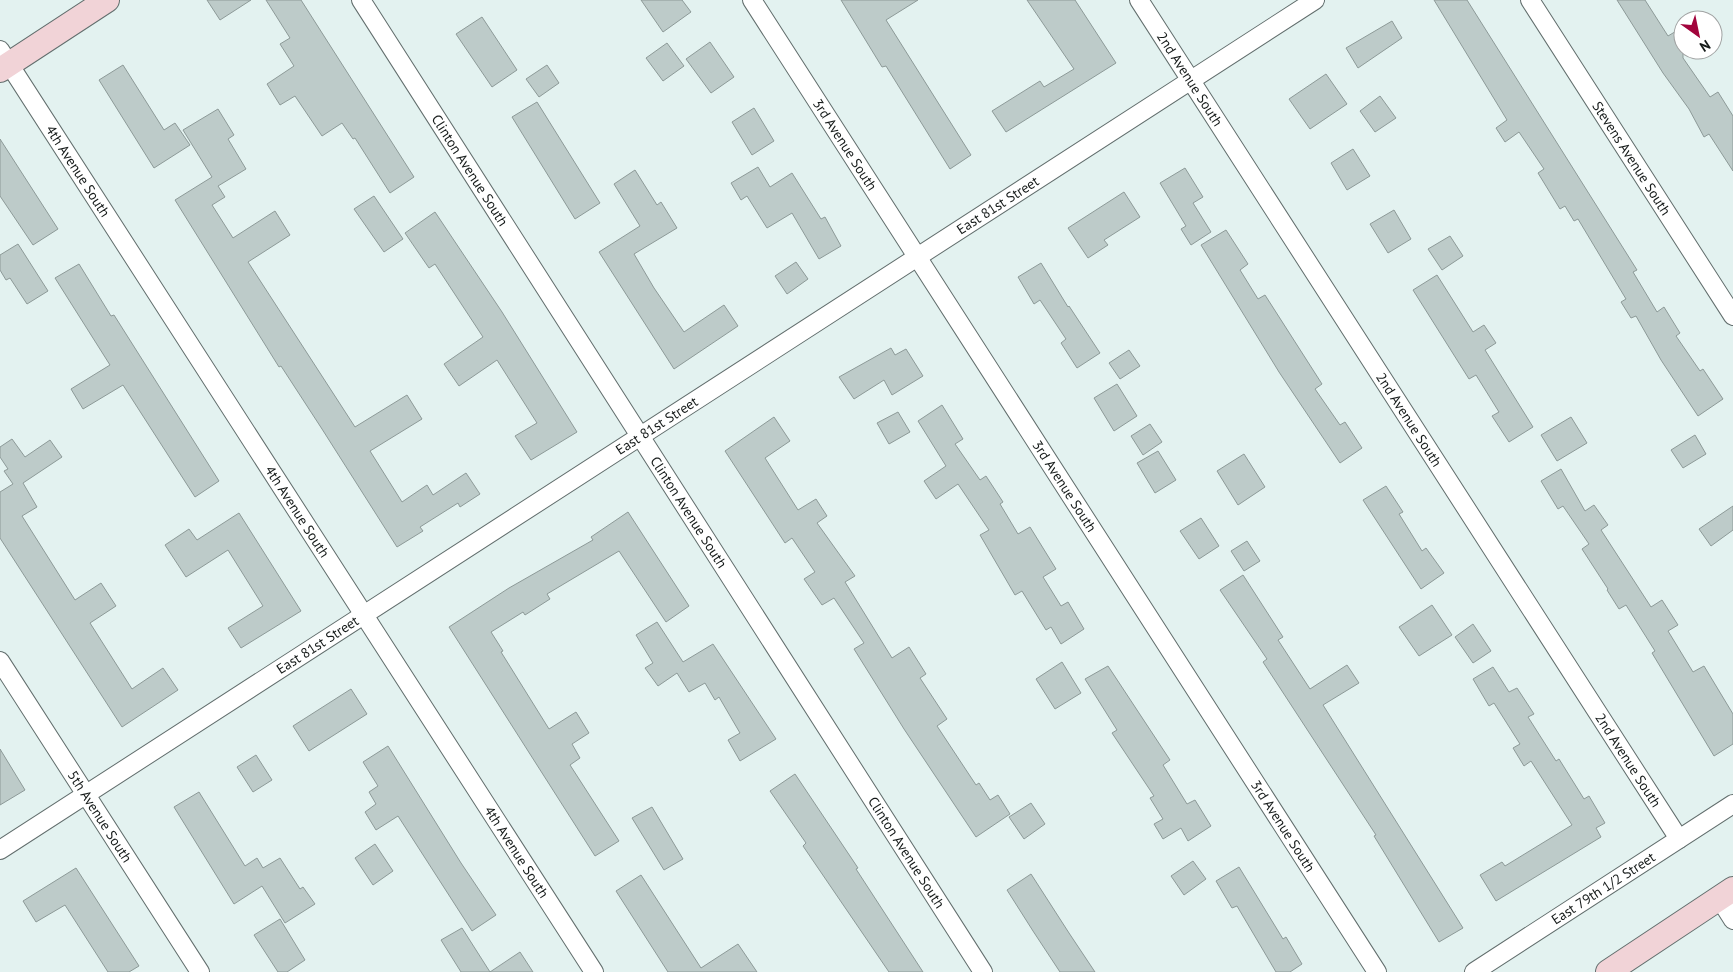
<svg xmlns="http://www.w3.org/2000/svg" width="1733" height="972" font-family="'PT Sans',sans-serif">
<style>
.building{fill:#bdcbc9;stroke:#8d9a98}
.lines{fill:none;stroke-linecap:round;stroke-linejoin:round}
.street-casing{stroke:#626e6d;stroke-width:20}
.secondary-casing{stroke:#626e6d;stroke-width:26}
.street{stroke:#fff;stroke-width:18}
.secondary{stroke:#f1d3d7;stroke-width:24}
.labels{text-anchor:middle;stroke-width:4.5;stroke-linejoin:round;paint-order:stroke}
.street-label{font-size:14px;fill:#151a19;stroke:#fff}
</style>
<rect width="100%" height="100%" fill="#e3f2f0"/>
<g class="building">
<path d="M207,0H251L220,20Z"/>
<path d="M266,0H301L414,177L390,193L355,138L353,139L342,123L322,136L295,96L280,105L267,84L294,66L280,44L290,38Z"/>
<path d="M641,0H682L691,12L663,32Z"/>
<path d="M841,0H918L886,20L971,155L950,169L886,66L882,67Z"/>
<path d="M1027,0H1075L1116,63L1006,132L992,111L1040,81L1044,87L1074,69Z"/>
<path d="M1434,0H1467L1637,270L1633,272L1657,312L1664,307L1680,333L1676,336L1700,371L1703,369L1723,399L1698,416L1661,360L1636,316L1631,318L1621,302L1626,299L1578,219L1574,221L1565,206L1560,209L1538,173L1544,169L1519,132L1505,142L1496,128L1507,120Z"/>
<path d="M1617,0H1645L1668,36L1683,27V58L1710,97L1718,92L1733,116V171L1709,134L1704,137L1689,109L1663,73Z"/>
<path d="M482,17L517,70L492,87L456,34Z"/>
<path d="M1392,21L1402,38L1358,68L1346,48Z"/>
<path d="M710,42L734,77L711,93L686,59Z"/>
<path d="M667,43L684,66L663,81L646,58Z"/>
<path d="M123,65L164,130L175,123L190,145L154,168L99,80Z"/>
<path d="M547,65L559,83L539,97L526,79Z"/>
<path d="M1326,74L1347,104L1310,129L1289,99Z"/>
<path d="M1380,96L1396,118L1375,132L1360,111Z"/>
<path d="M537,102L600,203L575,219L512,117Z"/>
<path d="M754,108L774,141L752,155L732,122Z"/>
<path d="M218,109L234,135L228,139L246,169L218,186L225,197L212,205L233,238L275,211L290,235L248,262L355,427L407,395L422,419L370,451L402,502L427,485L433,495L466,473L480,494L460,507L458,503L420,527L423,531L397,547L322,429L281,366L279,367L175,200L212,177L183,130Z"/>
<path d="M0,139L58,229L33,245L0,196Z"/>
<path d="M1353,149L1370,176L1347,190L1331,163Z"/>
<path d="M758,167L770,187L792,173L821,219L825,217L841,246L819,259L792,213L767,228L747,196L741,200L731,183Z"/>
<path d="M1185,168L1203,197L1193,203L1211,232L1191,245L1181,229L1186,226L1160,183Z"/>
<path d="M635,170L657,205L661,202L677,228L634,254L654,288L684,332L724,305L738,326L674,369L599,252L640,226L614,184Z"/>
<path d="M1124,192L1140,217L1104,240L1108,245L1088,258L1068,228Z"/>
<path d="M374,196L403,239L384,252L354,209Z"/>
<path d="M1394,210L1411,239L1388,253L1370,224Z"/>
<path d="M435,212L502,312L577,432L531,460L515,436L537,423L497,360L459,386L444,364L483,337L435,264L429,268L405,233Z"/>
<path d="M1226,230L1248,264L1240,270L1258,299L1265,295L1322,384L1315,389L1340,425L1345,422L1362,448L1340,463L1279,372L1201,245Z"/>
<path d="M1450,236L1463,256L1442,270L1428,249Z"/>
<path d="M18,244L48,291L27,304L10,278L6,280L0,270V255Z"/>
<path d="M796,262L808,279L787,294L775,276Z"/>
<path d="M1041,263L1068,307L1069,306L1100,353L1077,368L1061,343L1066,339L1040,300L1034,304L1018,277Z"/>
<path d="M79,264L111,316L114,315L219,481L195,497L123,385L83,409L71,389L110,365L55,278Z"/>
<path d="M1437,275L1473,332L1484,325L1496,343L1485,350L1533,427L1509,442L1492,416L1499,412L1476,375L1469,379L1413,290Z"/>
<path d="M891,348L895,355L906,349L923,376L892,395L884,380L854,399L839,377Z"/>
<path d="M1129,350L1140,366L1120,379L1109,363Z"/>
<path d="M1117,384L1137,416L1114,431L1094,398Z"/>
<path d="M942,405L963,439L955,444L980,480L986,476L1003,502L1000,504L1018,534L1030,527L1056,569L1043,577L1061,606L1068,602L1084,629L1061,644L1051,627L1046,630L1022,591L1015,595L980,535L989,530L958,484L936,499L924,481L946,466L918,421Z"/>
<path d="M898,412L910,432L889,444L877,423Z"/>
<path d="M774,417L790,441L765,458L798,510L816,499L827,516L817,523L855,576L845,582L892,658L909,647L926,674L920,678L947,719L937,726L976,785L979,783L990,800L998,795L1010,814L976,837L904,729L854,649L864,643L834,598L822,605L804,579L815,572L792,538L785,543L725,451Z"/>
<path d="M1571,417L1587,443L1557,461L1541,435Z"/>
<path d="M1150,424L1162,442L1143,455L1131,436Z"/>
<path d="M1695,435L1706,454L1683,468L1671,450Z"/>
<path d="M12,439L25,457L50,440L62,457L23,483L37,507L22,516L75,600L101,583L116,606L90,623L132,689L163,668L178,690L122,727L0,538V492L13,484L4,471L8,469L0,457V447Z"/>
<path d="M1158,451L1176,480L1155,493L1137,463Z"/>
<path d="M1244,454L1265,487L1238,505L1217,471Z"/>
<path d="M1561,469L1585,511L1594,505L1608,525L1601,530L1651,607L1662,600L1678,625L1668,631L1693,672L1704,666L1733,714V744L1714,756L1652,653L1655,651L1626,605L1619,609L1607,590L1608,589L1582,549L1589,544L1563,506L1558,509L1541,481Z"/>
<path d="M1386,486L1403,512L1399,514L1422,551L1426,548L1444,573L1421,589L1363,500Z"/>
<path d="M1733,506V530L1711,546L1699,529Z"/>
<path d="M628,512L689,606L666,622L619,551L547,594L550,599L525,615L523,612L491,632L503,651L501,652L549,729L576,712L589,733L572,744L580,758L570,765L619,841L595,856L449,627L509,588L593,540L591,537Z"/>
<path d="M239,513L301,611L241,648L228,628L263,606L228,550L186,577L165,545L189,529L197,540Z"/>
<path d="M1201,518L1219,546L1199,559L1180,531Z"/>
<path d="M1247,541L1260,561L1244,571L1231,551Z"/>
<path d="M1243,575L1283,637L1278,640L1310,689L1347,665L1359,683L1323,705L1463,928L1439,942L1374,836L1376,835L1263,662L1267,659L1220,590Z"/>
<path d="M1432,605L1452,635L1419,656L1399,627Z"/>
<path d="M657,622L683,662L713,644L776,739L740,761L728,740L740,733L719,697L715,700L705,683L689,692L677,673L658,686L645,668L653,663L636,635Z"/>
<path d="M1473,624L1491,651L1473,663L1455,637Z"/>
<path d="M1062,662L1081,693L1055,709L1036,679Z"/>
<path d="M1108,666L1170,760L1163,765L1187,804L1195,800L1211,826L1188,841L1181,828L1163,839L1154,824L1163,819L1150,798L1154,796L1112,733L1117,730L1085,679Z"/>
<path d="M1493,667L1509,692L1517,688L1534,714L1528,717L1556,761L1559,759L1584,799L1589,796L1605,823L1596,828L1601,837L1496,901L1480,875L1502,862L1505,866L1572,825L1531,761L1524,766L1513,748L1520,744L1494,703L1489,706L1473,679Z"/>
<path d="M351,689L367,714L309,751L293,726Z"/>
<path d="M388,746L461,863L496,915L472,931L398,816L376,830L365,812L376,804L369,792L378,786L363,762Z"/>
<path d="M0,749L25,790L0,805Z"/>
<path d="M256,755L272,780L253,792L237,767Z"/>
<path d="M795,774L858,868L856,869L923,972H889L803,846L806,843L770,791Z"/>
<path d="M199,792L245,866L257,858L263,868L280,858L300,889L303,887L315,904L285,923L262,886L234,904L174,807Z"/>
<path d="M1031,803L1045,824L1024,839L1009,817Z"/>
<path d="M652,807L683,859L664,870L632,818Z"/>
<path d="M375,844L393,871L373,885L355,858Z"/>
<path d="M1193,861L1206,879L1184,895L1171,876Z"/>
<path d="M1239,867L1283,939L1286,937L1302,964L1290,972H1276L1237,906L1232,908L1216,881Z"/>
<path d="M76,868L139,966L129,972H108L65,905L36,922L23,901Z"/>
<path d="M1031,874L1069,933L1095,972H1060L1033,931L1007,890Z"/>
<path d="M641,875L701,968L738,944L757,972H668L616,891Z"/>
<path d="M280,919L305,960L287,972H278L254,935Z"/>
<path d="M462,928L490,972L520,952L533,972H461L441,940Z"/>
</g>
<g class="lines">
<defs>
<g id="street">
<path id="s1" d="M361,0L983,972"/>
<path id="s2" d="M752,0L1377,972"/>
<path id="s3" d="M1139,0L1679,839"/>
<path id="s4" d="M1530,0L1733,316"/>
<path id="s5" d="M0,50L594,972"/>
<path id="s6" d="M0,661L200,972"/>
<path id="s7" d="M0,850L1315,0"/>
<path d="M1719,898L1733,920"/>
<path id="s8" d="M1474,972L1733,804"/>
</g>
<g id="secondary">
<path d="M0,70L107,0"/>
<path d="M1608,972L1733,889"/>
</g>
</defs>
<use href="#street" class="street-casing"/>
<use href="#secondary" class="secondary-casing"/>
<use href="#street" class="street"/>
<use href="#secondary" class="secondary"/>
</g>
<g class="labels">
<g class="street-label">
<text dy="5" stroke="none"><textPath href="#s3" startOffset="94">2nd Avenue South</textPath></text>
<text dy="5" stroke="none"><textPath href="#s2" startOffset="172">3rd Avenue South</textPath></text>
<text dy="5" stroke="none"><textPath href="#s4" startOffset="188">Stevens Avenue South</textPath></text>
<text dy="5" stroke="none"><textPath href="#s5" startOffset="144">4th Avenue South</textPath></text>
<text dy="5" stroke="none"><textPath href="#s1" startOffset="202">Clinton Avenue South</textPath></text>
<text dy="5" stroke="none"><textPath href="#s7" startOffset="1188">East 81st Street</textPath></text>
<text dy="5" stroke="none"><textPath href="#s3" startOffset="499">2nd Avenue South</textPath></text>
<text dy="5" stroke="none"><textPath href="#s7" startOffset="782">East 81st Street</textPath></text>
<text dy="5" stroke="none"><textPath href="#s2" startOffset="578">3rd Avenue South</textPath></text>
<text dy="5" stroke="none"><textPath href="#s5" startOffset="549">4th Avenue South</textPath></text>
<text dy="5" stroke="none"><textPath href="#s1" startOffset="608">Clinton Avenue South</textPath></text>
<text dy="5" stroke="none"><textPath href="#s7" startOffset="378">East 81st Street</textPath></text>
<text dy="5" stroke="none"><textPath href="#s3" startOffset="904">2nd Avenue South</textPath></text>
<text dy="5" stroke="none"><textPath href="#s6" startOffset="185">5th Avenue South</textPath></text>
<text dy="5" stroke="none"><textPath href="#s2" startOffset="982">3rd Avenue South</textPath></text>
<text dy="5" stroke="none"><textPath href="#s5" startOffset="954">4th Avenue South</textPath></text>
<text dy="5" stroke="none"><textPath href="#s1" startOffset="1012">Clinton Avenue South</textPath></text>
<text dy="5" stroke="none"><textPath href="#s8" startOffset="154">East 79th 1/2 Street</textPath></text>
</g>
</g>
<g transform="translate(1698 35) rotate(147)"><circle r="24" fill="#ffffff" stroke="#a1a3a3"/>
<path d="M0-4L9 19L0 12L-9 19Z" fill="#a2043c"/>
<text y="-8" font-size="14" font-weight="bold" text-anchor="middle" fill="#151a19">N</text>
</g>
</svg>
